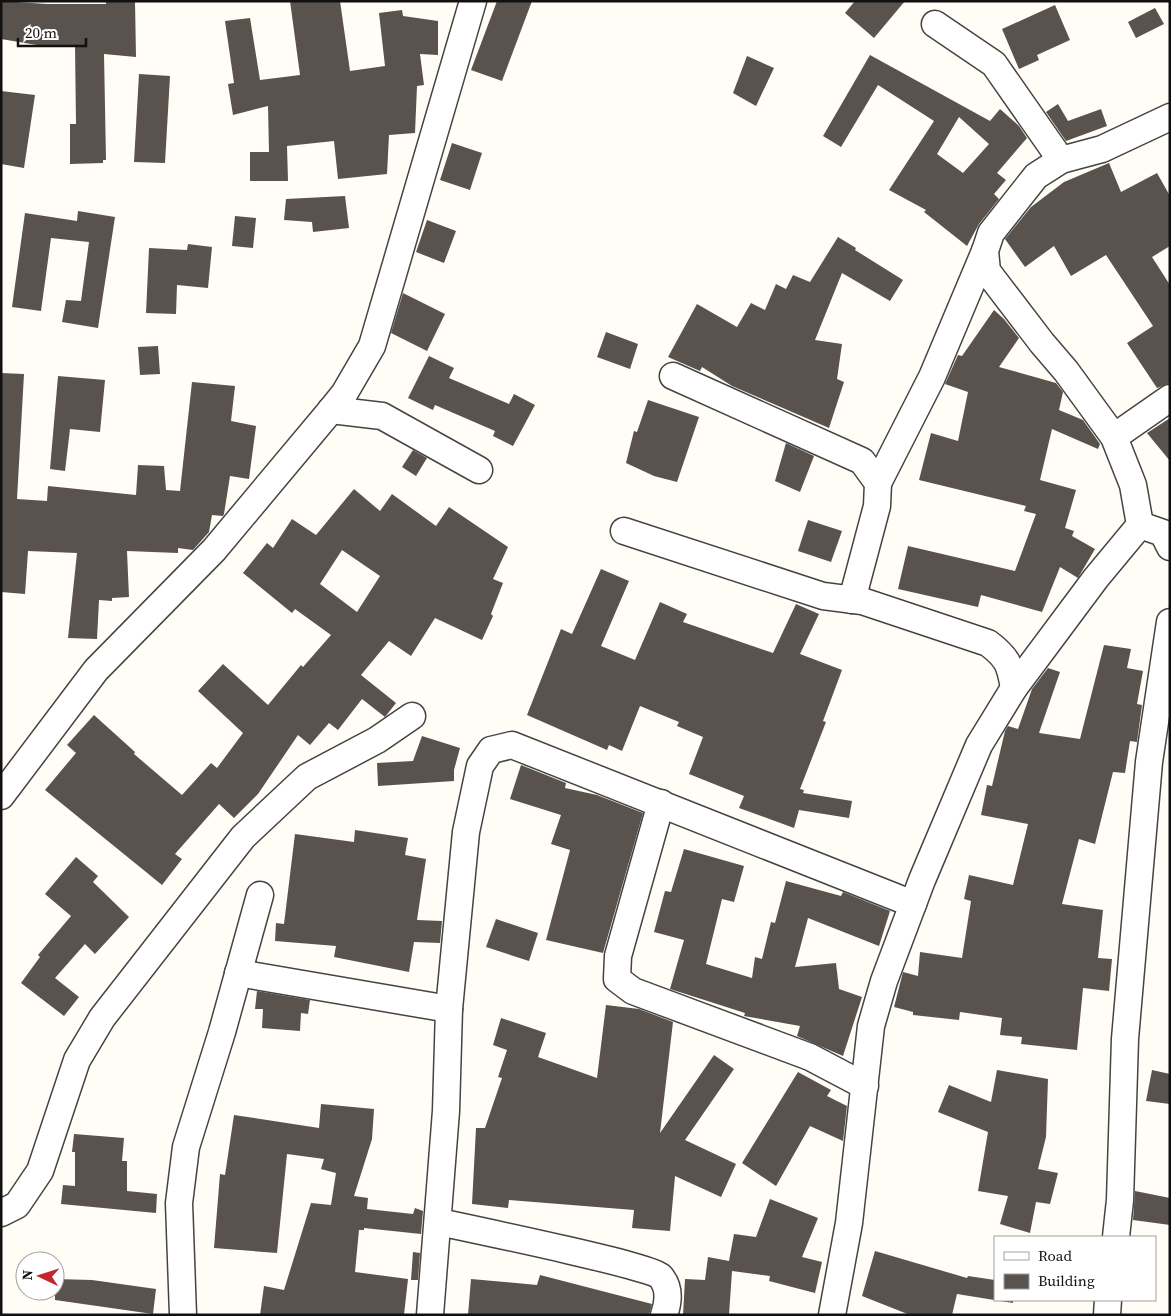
<svg xmlns="http://www.w3.org/2000/svg" width="1171" height="1316" font-family="'Source Serif 4',serif">
<style>
.building{fill:#5a524d;fill-rule:evenodd}
.lines{fill:none;stroke-linecap:round;stroke-linejoin:round}
.minor-casing{stroke:#444;stroke-width:29}
.minor{stroke:#fff;stroke-width:26}
</style>
<rect width="100%" height="100%" fill="#fffdf5"/>
<g class="building">
<path d="M1,1L47,4H106V1H135L136,57L104,54L106,160H103V163L70,164V124H76L75,45H37L1,39Z"/>
<path d="M290,1H340L350,71L385,66L379,13L402,10L403,16L438,21V55L420,54L424,85L417,86L415,133L389,135L387,174L338,179L334,141L287,146L288,181H250V152H269L268,106L233,115L228,84L234,83L225,21L250,18L260,80L300,75Z"/>
<path d="M497,1H532L502,81L471,70Z"/>
<path d="M855,1H905L874,38L845,13Z"/>
<path d="M1055,5L1070,40L1037,55L1039,60L1019,69L1002,29Z"/>
<path d="M1155,8L1164,24L1136,38L1128,22Z"/>
<path d="M870,55L990,121L1000,109L1019,126L1027,138L997,173L1006,180L994,194L999,199L979,224L967,246L924,212L926,210L889,190L934,121L878,85L841,147L823,136ZM959,117L989,144L963,173L937,154Z"/>
<path d="M747,56L774,68L756,106L733,93Z"/>
<path d="M139,74L170,76L165,163L134,162Z"/>
<path d="M1,91L35,95L24,168L1,164Z"/>
<path d="M1058,104L1068,121L1101,109L1107,126L1066,141L1046,112Z"/>
<path d="M452,143L482,153L470,190L440,180Z"/>
<path d="M1109,163L1121,192L1157,173L1170,196V246L1152,257L1170,285V383L1157,388L1127,343L1153,326L1106,255L1071,276L1054,246L1025,267L1005,239L1031,207L1064,182Z"/>
<path d="M345,196L349,228L313,232L312,222L284,220L286,199Z"/>
<path d="M78,211L115,217L98,328L62,322L66,300L81,301L89,242L51,238L41,311L12,307L25,213L77,221Z"/>
<path d="M235,216L256,218L253,248L232,246Z"/>
<path d="M427,220L456,231L444,263L416,252Z"/>
<path d="M838,237L856,248L855,250L903,280L890,301L842,273L815,340L842,344L837,379L844,382L829,428L732,386L702,367L700,371L668,357L697,304L737,327L751,303L765,310L776,284L786,289L793,275L810,282Z"/>
<path d="M188,244L212,247L208,288L177,285L176,314L146,313L149,248L187,250Z"/>
<path d="M403,293L445,314L427,351L391,333Z"/>
<path d="M994,310L1004,319L1019,338L999,367L1056,383L1063,392L1059,410L1083,420L1100,444L1098,449L1052,429L1040,480L1076,490L1065,528L1074,531L1072,536L1095,549L1078,578L1060,567L1042,612L981,595L978,607L898,589L908,546L1015,571L1036,514L1024,511L1026,506L919,480L931,433L958,441L968,392L945,384L958,355L962,356Z"/>
<path d="M606,332L638,344L630,369L597,357Z"/>
<path d="M158,346L160,374L140,375L138,347Z"/>
<path d="M429,356L454,368L449,378L509,404L514,394L535,405L513,446L493,436L495,431L435,405L433,410L408,398Z"/>
<path d="M1,373L24,374L17,499L47,501L48,486L136,495L138,465L164,466L166,490L180,491L192,382L235,386L231,421L256,426L249,479L230,476L224,514L223,516L212,515L209,532L193,550L178,548V553L127,551L129,597L112,598V601L99,600L97,639L68,638L77,553L28,551L25,594L1,592Z"/>
<path d="M58,376L105,380L100,432L70,429L65,471L50,469Z"/>
<path d="M648,400L699,417L677,482L654,476L626,463L634,431L637,432Z"/>
<path d="M1170,418V461L1147,433Z"/>
<path d="M786,443L814,456L800,492L775,481Z"/>
<path d="M413,450L427,458L416,476L402,467Z"/>
<path d="M354,489L380,511L392,494L436,526L449,507L508,547L493,579L503,583L491,614L493,616L482,640L435,618L411,656L389,641L361,675L396,703L385,717L362,699L338,730L329,723L310,745L298,735L258,794L234,818L219,804L175,854L182,859L162,885L45,790L76,753L67,745L94,715L135,752L134,754L182,795L211,763L217,768L243,733L198,691L223,664L268,705L301,665L303,667L331,635L295,609L292,613L243,573L267,543L273,548L292,519L316,535ZM342,550L380,576L357,612L320,584Z"/>
<path d="M808,520L842,531L831,562L798,551Z"/>
<path d="M601,569L629,581L601,646L635,660L660,602L687,614L683,622L773,653L796,604L819,614L800,654L842,670L823,721L826,722L800,789L804,790L803,793L852,801L849,818L799,810L794,828L739,808L744,796L689,774L703,737L677,726L679,722L640,706L622,751L609,745L607,750L527,715L561,629L572,634Z"/>
<path d="M1104,645L1131,649L1127,668L1143,671L1137,704L1142,705L1137,742L1130,741L1125,773L1113,772L1095,844L1079,839L1062,904L1103,910L1098,958L1112,959L1109,991L1083,988L1077,1050L1021,1044L1022,1037L1000,1035L1002,1018L960,1012L959,1020L913,1015V1012L894,1007L903,972L918,976L920,952L962,958L971,901L964,899L969,875L1013,885L1028,824L981,815L987,785L992,786L1005,731L1008,726L1018,729L1032,689L1048,668L1060,672L1039,733L1080,739Z"/>
<path d="M422,736L460,748L454,770V781L378,786L377,763L413,761Z"/>
<path d="M521,765L566,783L565,788L597,795L643,813L603,953L546,940L570,850L551,844L561,815L510,799Z"/>
<path d="M355,830L408,838L405,855L426,859L417,920L442,921L440,943L414,942L409,972L334,957L336,946L275,941L276,923L284,924L295,834L354,842Z"/>
<path d="M684,849L744,866L734,902L722,899L706,964L752,978L755,957L762,959L771,922L775,923L786,881L841,896L843,892L890,911L879,946L808,918L795,967L836,963L839,989L862,997L843,1056L797,1036L800,1026L744,1016L745,1013L670,989L684,940L654,932L665,891L671,892Z"/>
<path d="M76,857L98,876L93,882L129,917L95,954L85,944L55,978L79,997L64,1016L21,983L40,957L38,955L71,916L45,894Z"/>
<path d="M496,919L538,933L529,961L486,947Z"/>
<path d="M257,991L310,1000L308,1014L301,1013L300,1031L262,1028L263,1009H255Z"/>
<path d="M606,1005L639,1009L673,1022L660,1133L714,1055L734,1069L685,1140L736,1164L721,1197L675,1176L670,1231L632,1228L634,1210L509,1200L508,1208L472,1204L476,1128H485L502,1078L498,1077L507,1050L493,1045L501,1018L546,1033L538,1057L597,1078Z"/>
<path d="M997,1070L1048,1079L1046,1137L1038,1169L1058,1173L1050,1204L1036,1202L1030,1233L1000,1224L1008,1196L978,1191L988,1132L938,1112L949,1085L991,1102Z"/>
<path d="M1152,1070L1170,1074V1104L1146,1101Z"/>
<path d="M798,1072L831,1090L827,1096L847,1106L843,1141L810,1126L776,1186L742,1163Z"/>
<path d="M321,1104L374,1109L372,1139L354,1196L368,1198L367,1209L413,1214L415,1208L423,1211L421,1234L364,1228V1230H359L355,1272L408,1279L404,1315H260L264,1286L284,1290L311,1203L331,1205L336,1173L321,1169L324,1159L287,1154L277,1253L214,1248L220,1174L225,1175L234,1115L319,1128Z"/>
<path d="M74,1134L124,1138L122,1161H127V1191L157,1194L156,1213L61,1204L63,1185L75,1186V1152H72Z"/>
<path d="M1135,1191L1170,1198V1225L1133,1220Z"/>
<path d="M770,1199L818,1218L802,1257L822,1262L815,1293L769,1281L770,1276L732,1271L729,1315H683L685,1279L705,1280L708,1257L729,1261L734,1234L756,1237Z"/>
<path d="M875,1251L967,1278L968,1276L995,1280V1300H1013V1303L957,1294L952,1315H910L862,1296Z"/>
<path d="M413,1252L420,1253L418,1280H411Z"/>
<path d="M540,1275L652,1304L649,1315H468L471,1279L537,1285Z"/>
<path d="M55,1279L92,1280L156,1289L153,1314L55,1300Z"/>
</g>
<g class="lines">
<defs>
<g id="minor">
<path d="M935,24L994,64L1061,160"/>
<path d="M673,376L862,461L878,483L877,506L852,600"/>
<path d="M331,410L382,416L479,470"/>
<path d="M1114,437L1170,398"/>
<path d="M878,483L932,377L985,251"/>
<path d="M1140,525L1163,533L1170,547"/>
<path d="M624,531L823,596L862,601L988,643C1008,658 1010,665 1014,688"/>
<path d="M1,796L96,670L214,550L331,410L344,394L372,346L473,1"/>
<path d="M661,803L618,956L617,979L633,991L810,1057L865,1086"/>
<path d="M238,973L449,1009"/>
<path d="M1,1213L17,1205L40,1171L77,1060L102,1018L243,837L307,777L377,740L412,716"/>
<path d="M439,1222C467,1228 650,1266 660,1276C670,1287 669,1301 664,1315"/>
<path d="M1116,1237L1120,1200L1125,1039L1149,762L1170,622"/>
<path d="M183,1315L179,1203L186,1147L222,1032L260,895"/>
<path d="M430,1315L446,1111L449,1009L466,832L480,766L491,750L512,745L913,904"/>
<path d="M832,1315L849,1223L871,1026L884,981L922,880L979,745L1014,688L1096,578L1140,525L1133,485L1114,437L1066,371L1042,343L987,271L985,251L991,233L1036,176L1061,160L1102,149L1170,117"/>
<path d="M1107,1315L1108,1300"/>
</g>
</defs>
<use href="#minor" class="minor-casing"/>
<use href="#minor" class="minor"/>
</g>
<rect width="1171" height="1316" fill="none" stroke="#111111" stroke-width="5"/>
<rect x="994" y="1236" width="162" height="65" fill="#ffffff" stroke="#a0a0a0"/>
<rect x="1004" y="1252" width="25" height="8" fill="#ffffff" stroke="#a0a0a0"/>
<text x="1038" y="1261" font-size="15" fill="#111111">Road</text>
<rect x="1004" y="1274" width="25" height="15" fill="#5a524d" stroke="#a0a0a0"/>
<text x="1038" y="1286" font-size="15" fill="#111111">Building</text>
<g transform="translate(40 1276) rotate(274)"><circle r="24" fill="#ffffff" stroke="#a0a0a0"/>
<path d="M0-4L9 19L0 12L-9 19Z" fill="#c4262e"/>
<text y="-8" font-size="14" font-weight="bold" text-anchor="middle" fill="#111111">N</text>
</g>
<path d="M18 38v8h68v-8" fill="none" stroke="#111111" stroke-width="2.5"/>
<text x="25" y="38" font-size="15" fill="#111111" stroke="#ffffff" stroke-width="4" paint-order="stroke">20 m</text>
</svg>
